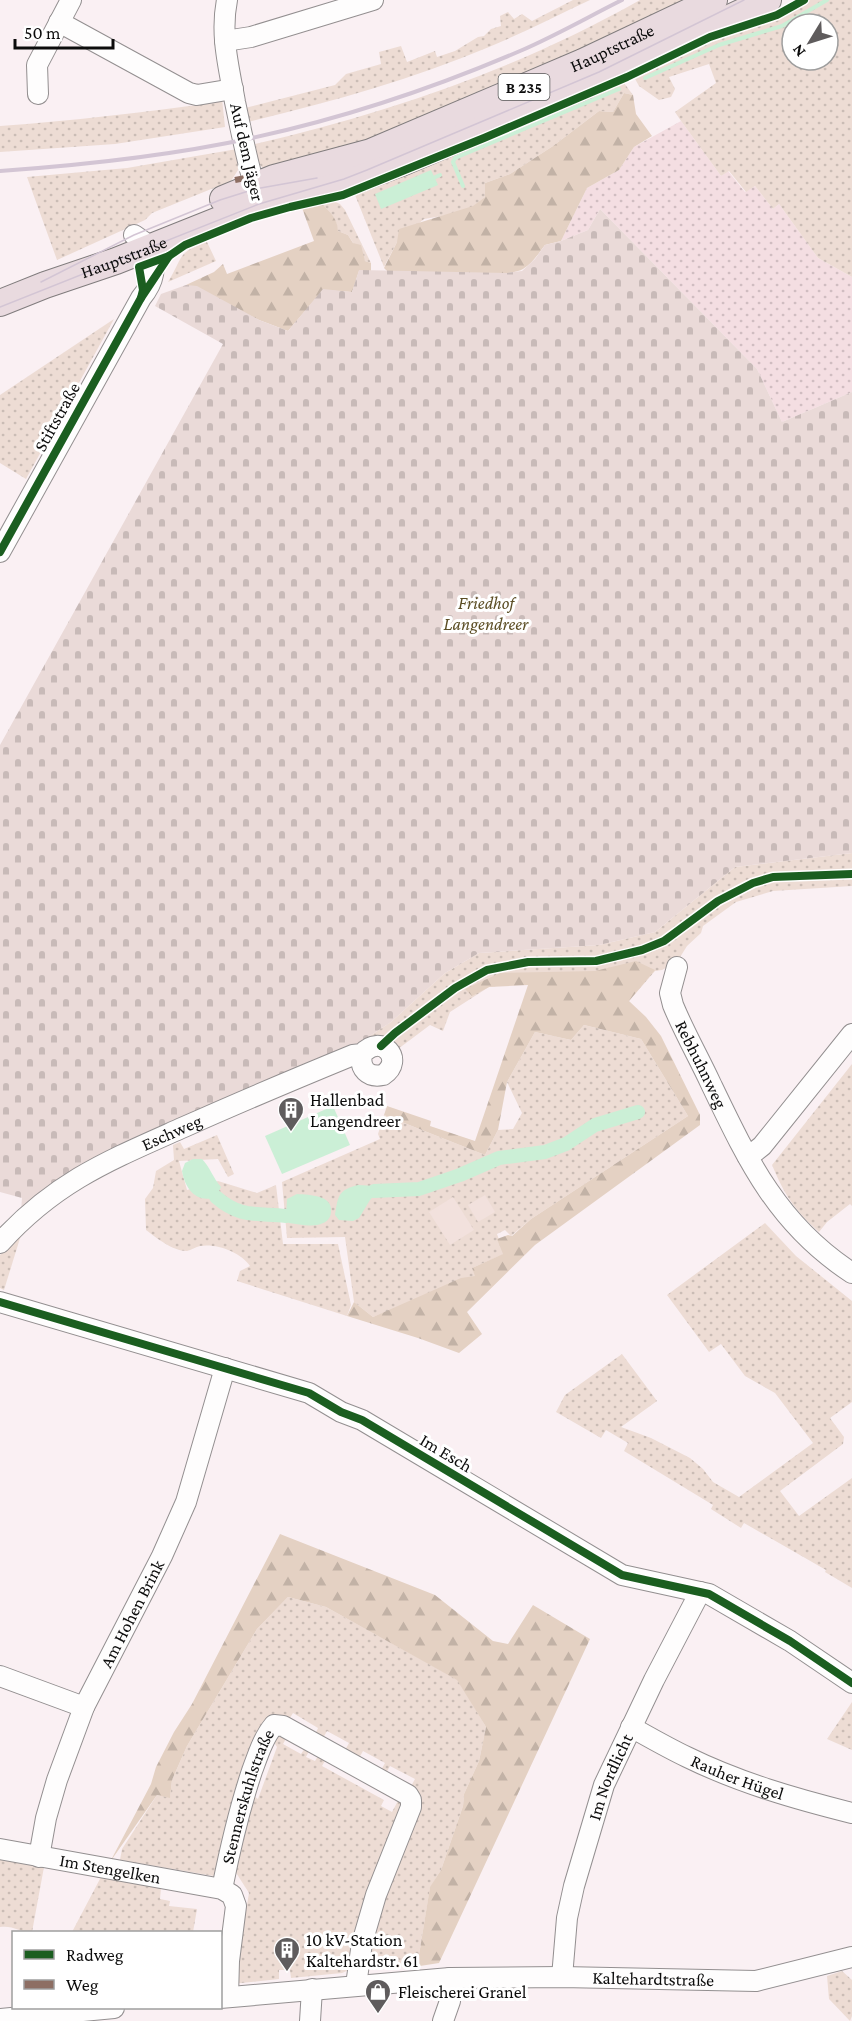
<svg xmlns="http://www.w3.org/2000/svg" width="852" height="2021" font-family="'Crimson Pro',serif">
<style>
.farmland{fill:url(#farmland-dots)}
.green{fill:url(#green-dots);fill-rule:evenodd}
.forest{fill:url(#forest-firs)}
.cemetery{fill:url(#cemetery-stones)}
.pitch{fill:#f2e1dd}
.water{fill:#cbefd6}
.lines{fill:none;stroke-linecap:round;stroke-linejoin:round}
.stream{stroke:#cbefd6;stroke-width:4}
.canal{stroke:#cbefd6;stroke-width:14}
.minor-casing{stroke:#938f90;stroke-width:22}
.major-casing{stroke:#807c7d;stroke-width:28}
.minor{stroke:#fefdfd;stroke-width:20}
.major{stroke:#e9dadf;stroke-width:26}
.tram{stroke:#d3c5d4;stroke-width:1.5}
.rail{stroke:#d3c5d4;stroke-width:4}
.quiet{stroke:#8d6e63;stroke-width:6;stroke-dasharray:12 6;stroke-linecap:butt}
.cycleway-casing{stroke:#fff;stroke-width:11}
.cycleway{stroke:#1b5e20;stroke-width:8}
.labels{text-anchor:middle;stroke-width:6;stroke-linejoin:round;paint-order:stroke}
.shield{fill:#fff;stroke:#555;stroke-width:1.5}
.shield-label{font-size:16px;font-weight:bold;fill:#0c0c0c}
.street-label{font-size:18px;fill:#0c0c0c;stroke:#fff}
.park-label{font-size:18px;font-style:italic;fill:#5b4d24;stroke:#fff}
.poi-label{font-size:18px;fill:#0c0c0c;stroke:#fff;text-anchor:start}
</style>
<defs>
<pattern id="farmland-dots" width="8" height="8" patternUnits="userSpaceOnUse" patternTransform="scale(1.5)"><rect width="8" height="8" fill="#f4dee2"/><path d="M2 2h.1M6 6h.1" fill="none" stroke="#d0bdc1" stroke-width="1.8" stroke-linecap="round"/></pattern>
<pattern id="green-dots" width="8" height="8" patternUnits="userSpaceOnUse" patternTransform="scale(1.5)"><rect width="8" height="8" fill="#eddcd4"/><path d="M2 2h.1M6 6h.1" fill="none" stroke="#cabcb5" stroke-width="1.8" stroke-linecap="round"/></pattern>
<pattern id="forest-firs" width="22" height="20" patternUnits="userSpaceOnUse" patternTransform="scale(1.5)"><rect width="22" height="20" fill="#e4d1c3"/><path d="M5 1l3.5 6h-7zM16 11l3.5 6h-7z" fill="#c2b2a6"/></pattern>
<pattern id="cemetery-stones" width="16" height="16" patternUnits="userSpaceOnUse" patternTransform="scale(1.5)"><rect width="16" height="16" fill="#eadad8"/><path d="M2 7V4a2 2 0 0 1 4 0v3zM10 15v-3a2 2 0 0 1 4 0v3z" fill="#c8bab8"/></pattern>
</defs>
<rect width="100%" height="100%" fill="#faf0f3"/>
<path class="farmland" d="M681,121L721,176L728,171L745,192L755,186L773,209L779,204L818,258L852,277V392L782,422L757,369L600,209L588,230L561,241L587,188L619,170L634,147Z"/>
<g class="green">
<path d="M573,0H590C556,16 523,33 489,47C411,80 330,102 248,122L245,108L335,85L346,74L381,64L379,52L401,46L407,62L435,51L437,57L455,51L478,37L484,36L491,29L501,26L500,16L508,12L514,19L522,14L532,21Z"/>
<path d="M640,0H698L370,145L264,169L257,162L255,144C389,113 520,68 640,0Z"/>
<path d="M809,0H852V277L818,258L779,204L773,209L755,186L746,192L729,171L721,176L681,121L675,112L716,83L709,64L669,77L675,89L671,97L659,100L639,86L634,77L717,37L779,17ZM792,24H828V60H792Z"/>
<path d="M621,82L624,83L633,95L624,93L613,112L599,111L553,146L510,174L485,183V197L473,207L448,215L424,219L397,242L384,267L355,195Z"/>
<path d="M222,99L225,127L115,144L0,152V126C72,121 143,112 214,103Z"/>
<path d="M237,149L238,170L231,181L152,213L145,220L57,260L27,177L127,168Z"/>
<path d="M331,200L340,204L345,210L371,263L365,261L348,235L338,231C337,220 331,212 322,204Z"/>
<path d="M207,242L216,261L168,282C184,256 176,253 207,242Z"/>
<path d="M114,319L26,479L0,463V395Z"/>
<path d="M852,853V886L773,891L736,902L703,926L701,933L687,946L677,962L662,970L655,971L629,1001L595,972L489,987L450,1012L443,1031L430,1025L398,1049L367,1044L356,1045L391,1022L445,973L479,953L599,945L655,932L735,867Z"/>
<path d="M584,1025L641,1039L688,1116L531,1219L511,1236L505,1230L497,1234L504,1254L472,1268L476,1276L373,1317L354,1302L345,1237L287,1238L282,1182L380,1139L378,1134L384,1115L485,1155L498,1130L513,1129L522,1113L507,1082L535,1032L571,1040Z"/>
<path d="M852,1064V1206L850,1204L827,1222L819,1232C794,1209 785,1196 772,1165Z"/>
<path d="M217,1135L234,1174L228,1177L218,1159L179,1161L187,1190L218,1181L257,1193L276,1185L283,1244H338L351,1305L347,1316L237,1281L240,1271L250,1266C241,1252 216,1243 200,1246C196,1247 191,1250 187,1251C172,1251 157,1238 146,1230L145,1199L153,1188L156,1171L174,1160L173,1145L180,1142L184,1149Z"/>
<path d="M765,1223L796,1256L852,1301V1402L830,1418L844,1437L843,1444L780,1491L799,1516L852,1478V1588L825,1572L826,1570L744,1523L741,1528L711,1509L713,1505L624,1451L628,1443L606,1430L601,1438L556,1412L565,1395L622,1354L657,1401L621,1427L651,1438L690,1458L703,1469L713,1482L739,1497L813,1443L775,1393L745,1376L721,1344L709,1352L667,1295Z"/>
<path d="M21,1235L4,1290L0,1288V1255Z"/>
<path d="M288,1597L326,1607L458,1680L486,1727L479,1761L464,1794L463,1806L441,1870L430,1888L419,1955L420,1966L367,1970L371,1941L410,1788L415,1779L390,1766L385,1775L380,1772L385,1763L363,1751L358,1760L344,1752L349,1743L327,1731L322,1740L315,1735L318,1728L293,1713L288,1721L280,1717L214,1876L120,1860L122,1849L157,1795L170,1797L172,1780L187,1746L257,1629Z"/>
<path d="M852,1702V1750L827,1739Z"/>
<path d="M277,1733L288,1735L283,1744L301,1754L307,1745L311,1747L306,1757L315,1761L320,1753L327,1757L322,1766L384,1800L381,1806L392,1812L399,1799L403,1803L349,1970L342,1973L291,1978L290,1970H279V1979L241,1983H238L240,1946L249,1893L233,1868L250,1793L258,1799L277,1747L271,1737Z"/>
<path d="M0,1856L44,1867L32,1932C19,1932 13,1925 0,1927Z"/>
<path d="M101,1877L161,1888L160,1899L170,1901L169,1906L197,1909L193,1932H72Z"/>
<path d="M842,1971L852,1980V2016L850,2021L829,1999L827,1976Z"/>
</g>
<g class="forest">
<path d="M624,93L633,95L636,114L652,136L634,147L619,170L587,188L561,241L545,245C539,253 532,264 523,269C508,279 411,273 388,272L384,268L397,242L399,229L473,206L485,197V183L510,174L553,146L599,111L613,112Z"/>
<path d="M322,204C330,211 338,220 338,231L348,235L353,243L361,245L365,261L371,263V271H359L352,292L323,290L288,331L259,320L186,285L214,272L223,264L227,274L314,241L302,208Z"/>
<path d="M636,961L655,970L629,1001L646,1017L661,1036L700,1115V1125L535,1245L467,1312L482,1334L459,1353L418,1338L347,1316L354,1302L373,1317L461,1278L475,1276L472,1268L503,1254L497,1239L508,1235L512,1236L531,1219L688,1116L641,1039L584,1025L571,1040L535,1032L507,1082L498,1130L485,1155L384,1115L387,1106L431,1121L430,1126L475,1141L528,985L489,987L472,996L465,989L500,973L595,971Z"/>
<path d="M280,1534L435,1595L493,1641L508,1644L533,1605L590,1639L439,1963L420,1966L419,1955L430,1887L441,1870L463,1806L464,1794L479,1761L486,1727L457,1680L326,1607L288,1597L257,1629L187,1746L172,1780L170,1798L157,1795L110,1862L151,1784L156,1767L174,1732L192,1704Z"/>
</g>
<path class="cemetery" d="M600,209L757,369L782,422L852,392V853L735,867L655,932L599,945L479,953L445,973L391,1022L356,1045L21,1211L22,1198L0,1192V745L223,344L155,306L161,294L186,285L197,286L259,320L288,331L323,289L352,292L359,270L507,273L522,271L535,259L545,245L561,241L588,230Z"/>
<g class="pitch">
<path d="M485,1195L495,1212L478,1222L468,1205Z"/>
<path d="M453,1197L474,1230L450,1245L429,1212Z"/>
</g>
<g class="water">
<path d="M431,170L438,185L381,209L375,194Z"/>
<path d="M333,1106L350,1145L282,1174L265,1136Z"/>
<path d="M193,1159H202C210,1167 213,1178 221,1187L216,1197C197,1204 185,1189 182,1171L185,1163Z"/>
<path d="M358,1185L375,1186L377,1192L370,1200L359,1218L353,1221L339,1220L335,1215C338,1196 338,1190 358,1185Z"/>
<path d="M297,1194C310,1195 333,1195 331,1212C331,1217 327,1222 323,1223C313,1228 299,1224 289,1223L286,1216L287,1199Z"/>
</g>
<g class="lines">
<g class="stream">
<path d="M645,78L719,45L782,26L827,0"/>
<path d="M431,179L440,175"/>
<path d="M463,186L453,162L455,158L619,89"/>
</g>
<g class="canal">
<path d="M374,1191L419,1189L460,1175L499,1158L545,1152L566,1144L595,1125L638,1112"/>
<path d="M216,1197C240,1218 256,1213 286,1216"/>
</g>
<defs>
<g id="minor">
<path d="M227,0C220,35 229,68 235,102C242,135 248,167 258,198"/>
<path d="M59,22L189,93L197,95L233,89"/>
<path d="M225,41L251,37L373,0"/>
<path d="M38,94L37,65L71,0"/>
<path d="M0,552L141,298C155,281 156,268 151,247L134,235"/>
<path id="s1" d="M677,967L670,993L673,1005C684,1032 699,1058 711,1084C748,1161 778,1225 852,1273"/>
<path d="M748,1157L762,1146L852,1034"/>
<path id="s2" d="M0,1243C56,1181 110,1160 184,1127C240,1102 297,1078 353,1055L362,1054C381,1032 406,1060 383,1075C368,1078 359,1069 362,1054"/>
<path d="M0,1302L309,1393L341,1412L362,1420L622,1575L709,1594L790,1641L852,1683"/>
<path d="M0,1676L84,1707"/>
<path id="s3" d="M631,1727C649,1737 668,1748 687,1757C740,1783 796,1799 852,1813"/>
<path id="s4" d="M0,1849L222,1889L232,1895L236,1906L229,1961L228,1997"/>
<path id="s5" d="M39,1857L46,1818L57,1780L84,1707L162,1556L186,1502L225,1368"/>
<path id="s6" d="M222,1889C230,1849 239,1810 252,1771C258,1755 263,1738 274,1725L283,1726L408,1795L411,1800V1807L376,1895L362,1943L356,1985"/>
<path id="s7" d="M562,1977L567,1918L574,1886L604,1785L654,1680L700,1592"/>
<path id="s8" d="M220,1998L450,1978L562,1977L756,1981L852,1957"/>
<path d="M0,2019L114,2008"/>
<path d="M310,2021L312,1989"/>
<path d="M443,2021L450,2001V1978"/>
</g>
<g id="major">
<path id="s9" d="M223,199L274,178L371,152L583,62L714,0"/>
<path id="s10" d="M0,303L45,285L116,261L259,204L340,186L401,163L586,85L768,0"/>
</g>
</defs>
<use href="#minor" class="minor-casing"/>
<use href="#major" class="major-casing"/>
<use href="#minor" class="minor"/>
<use href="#major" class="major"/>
<g class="tram">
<path d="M41,282L134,235L220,200L255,189L317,178"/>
<path d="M0,307L259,204L344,179L367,170L599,72L744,0"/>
</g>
<path class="rail" d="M0,171C85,165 169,156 252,138C344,118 434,88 520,51C555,36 588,17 622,0"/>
<path class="quiet" d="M235,180L251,177"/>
<defs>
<g id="cycleway">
<path d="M141,298L143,290L139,267L169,256L185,245L251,218L290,207L343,195L484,138L627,77L710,37L777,15L804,0"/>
<path d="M0,552L141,298L169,256"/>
<path d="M381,1046L395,1033L455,988L487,970L528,962L596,961L642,950L664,941L718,901L753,883L773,877L852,874"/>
<path d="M0,1302L309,1393L341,1412L362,1420L622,1575L709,1594L790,1641L852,1683"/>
</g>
</defs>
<use href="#cycleway" class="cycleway-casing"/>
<use href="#cycleway" class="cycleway"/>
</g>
<defs>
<symbol id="building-pin" viewBox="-11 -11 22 30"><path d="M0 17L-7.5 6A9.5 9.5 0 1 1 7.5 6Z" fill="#5f5c5d" stroke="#fff"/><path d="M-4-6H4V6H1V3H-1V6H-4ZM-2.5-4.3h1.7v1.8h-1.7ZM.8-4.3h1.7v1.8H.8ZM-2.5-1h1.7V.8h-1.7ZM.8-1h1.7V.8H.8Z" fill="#fff"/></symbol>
<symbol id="shop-pin" viewBox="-11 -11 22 30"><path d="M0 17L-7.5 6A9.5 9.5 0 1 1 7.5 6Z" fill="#5f5c5d" stroke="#fff"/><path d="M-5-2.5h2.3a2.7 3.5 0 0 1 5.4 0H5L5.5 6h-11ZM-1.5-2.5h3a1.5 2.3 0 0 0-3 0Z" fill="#fff"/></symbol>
</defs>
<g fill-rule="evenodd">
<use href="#building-pin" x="276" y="1095" width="30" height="40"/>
<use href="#building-pin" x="272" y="1935" width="30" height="40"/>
<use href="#shop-pin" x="363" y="1977" width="30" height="40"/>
</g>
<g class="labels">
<rect class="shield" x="498.5" y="74" width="51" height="26" rx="4.5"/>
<g class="shield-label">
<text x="524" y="93">B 235</text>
</g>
<g class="street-label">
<text dy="6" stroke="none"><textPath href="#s9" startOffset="418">Hauptstraße</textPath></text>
<text transform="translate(247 152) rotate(77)" y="6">Auf dem Jäger</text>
<text dy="6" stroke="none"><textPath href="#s10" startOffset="132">Hauptstraße</textPath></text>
<text transform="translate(57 417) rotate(-61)" y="6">Stiftstraße</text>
<text dy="6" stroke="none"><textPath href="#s1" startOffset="105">Rebhuhnweg</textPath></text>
<text dy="6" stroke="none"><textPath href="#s2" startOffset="206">Eschweg</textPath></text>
<text transform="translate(446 1453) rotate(31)" y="6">Im Esch</text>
<text dy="6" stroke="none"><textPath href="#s5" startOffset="262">Am Hohen Brink</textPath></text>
<text dy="6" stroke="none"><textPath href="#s3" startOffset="118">Rauher Hügel</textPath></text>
<text dy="6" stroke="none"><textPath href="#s7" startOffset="207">Im Nordlicht</textPath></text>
<text dy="6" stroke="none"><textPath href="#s6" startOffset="96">Stennerskuhlstraße</textPath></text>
<text dy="6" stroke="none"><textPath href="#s4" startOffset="112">Im Stengelken</textPath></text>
<text dy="6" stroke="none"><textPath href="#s8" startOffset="434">Kaltehardtstraße</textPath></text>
</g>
<g class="park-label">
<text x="486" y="609">Friedhof<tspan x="486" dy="21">Langendreer</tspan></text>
</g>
<g class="poi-label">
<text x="310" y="1106">Hallenbad<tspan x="310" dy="21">Langendreer</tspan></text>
<text x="306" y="1946">10 kV-Station<tspan x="306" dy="21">Kaltehardstr. 61</tspan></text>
<text x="398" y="1998">Fleischerei Granel</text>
</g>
</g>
<rect x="12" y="1931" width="210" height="78" fill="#ffffff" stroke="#9e9e9e" stroke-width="1.5"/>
<rect x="24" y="1950" width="30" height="9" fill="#1b5e20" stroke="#9e9e9e" stroke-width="1.5"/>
<text x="66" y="1961" font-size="18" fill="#0c0c0c">Radweg</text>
<rect x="24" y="1980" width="30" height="9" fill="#8d6e63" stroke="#9e9e9e" stroke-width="1.5"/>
<text x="66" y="1991" font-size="18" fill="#0c0c0c">Weg</text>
<g transform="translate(810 42) rotate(232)"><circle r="28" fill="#ffffff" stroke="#9e9e9e" stroke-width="1.5"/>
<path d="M0-4.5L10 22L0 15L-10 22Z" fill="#5f5c5d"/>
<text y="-9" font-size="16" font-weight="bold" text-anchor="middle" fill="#0c0c0c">N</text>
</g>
<path d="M15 39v9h98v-9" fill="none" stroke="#0c0c0c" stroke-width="3"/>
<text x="24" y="39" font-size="18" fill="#0c0c0c" stroke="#ffffff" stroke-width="4.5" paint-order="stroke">50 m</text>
</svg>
